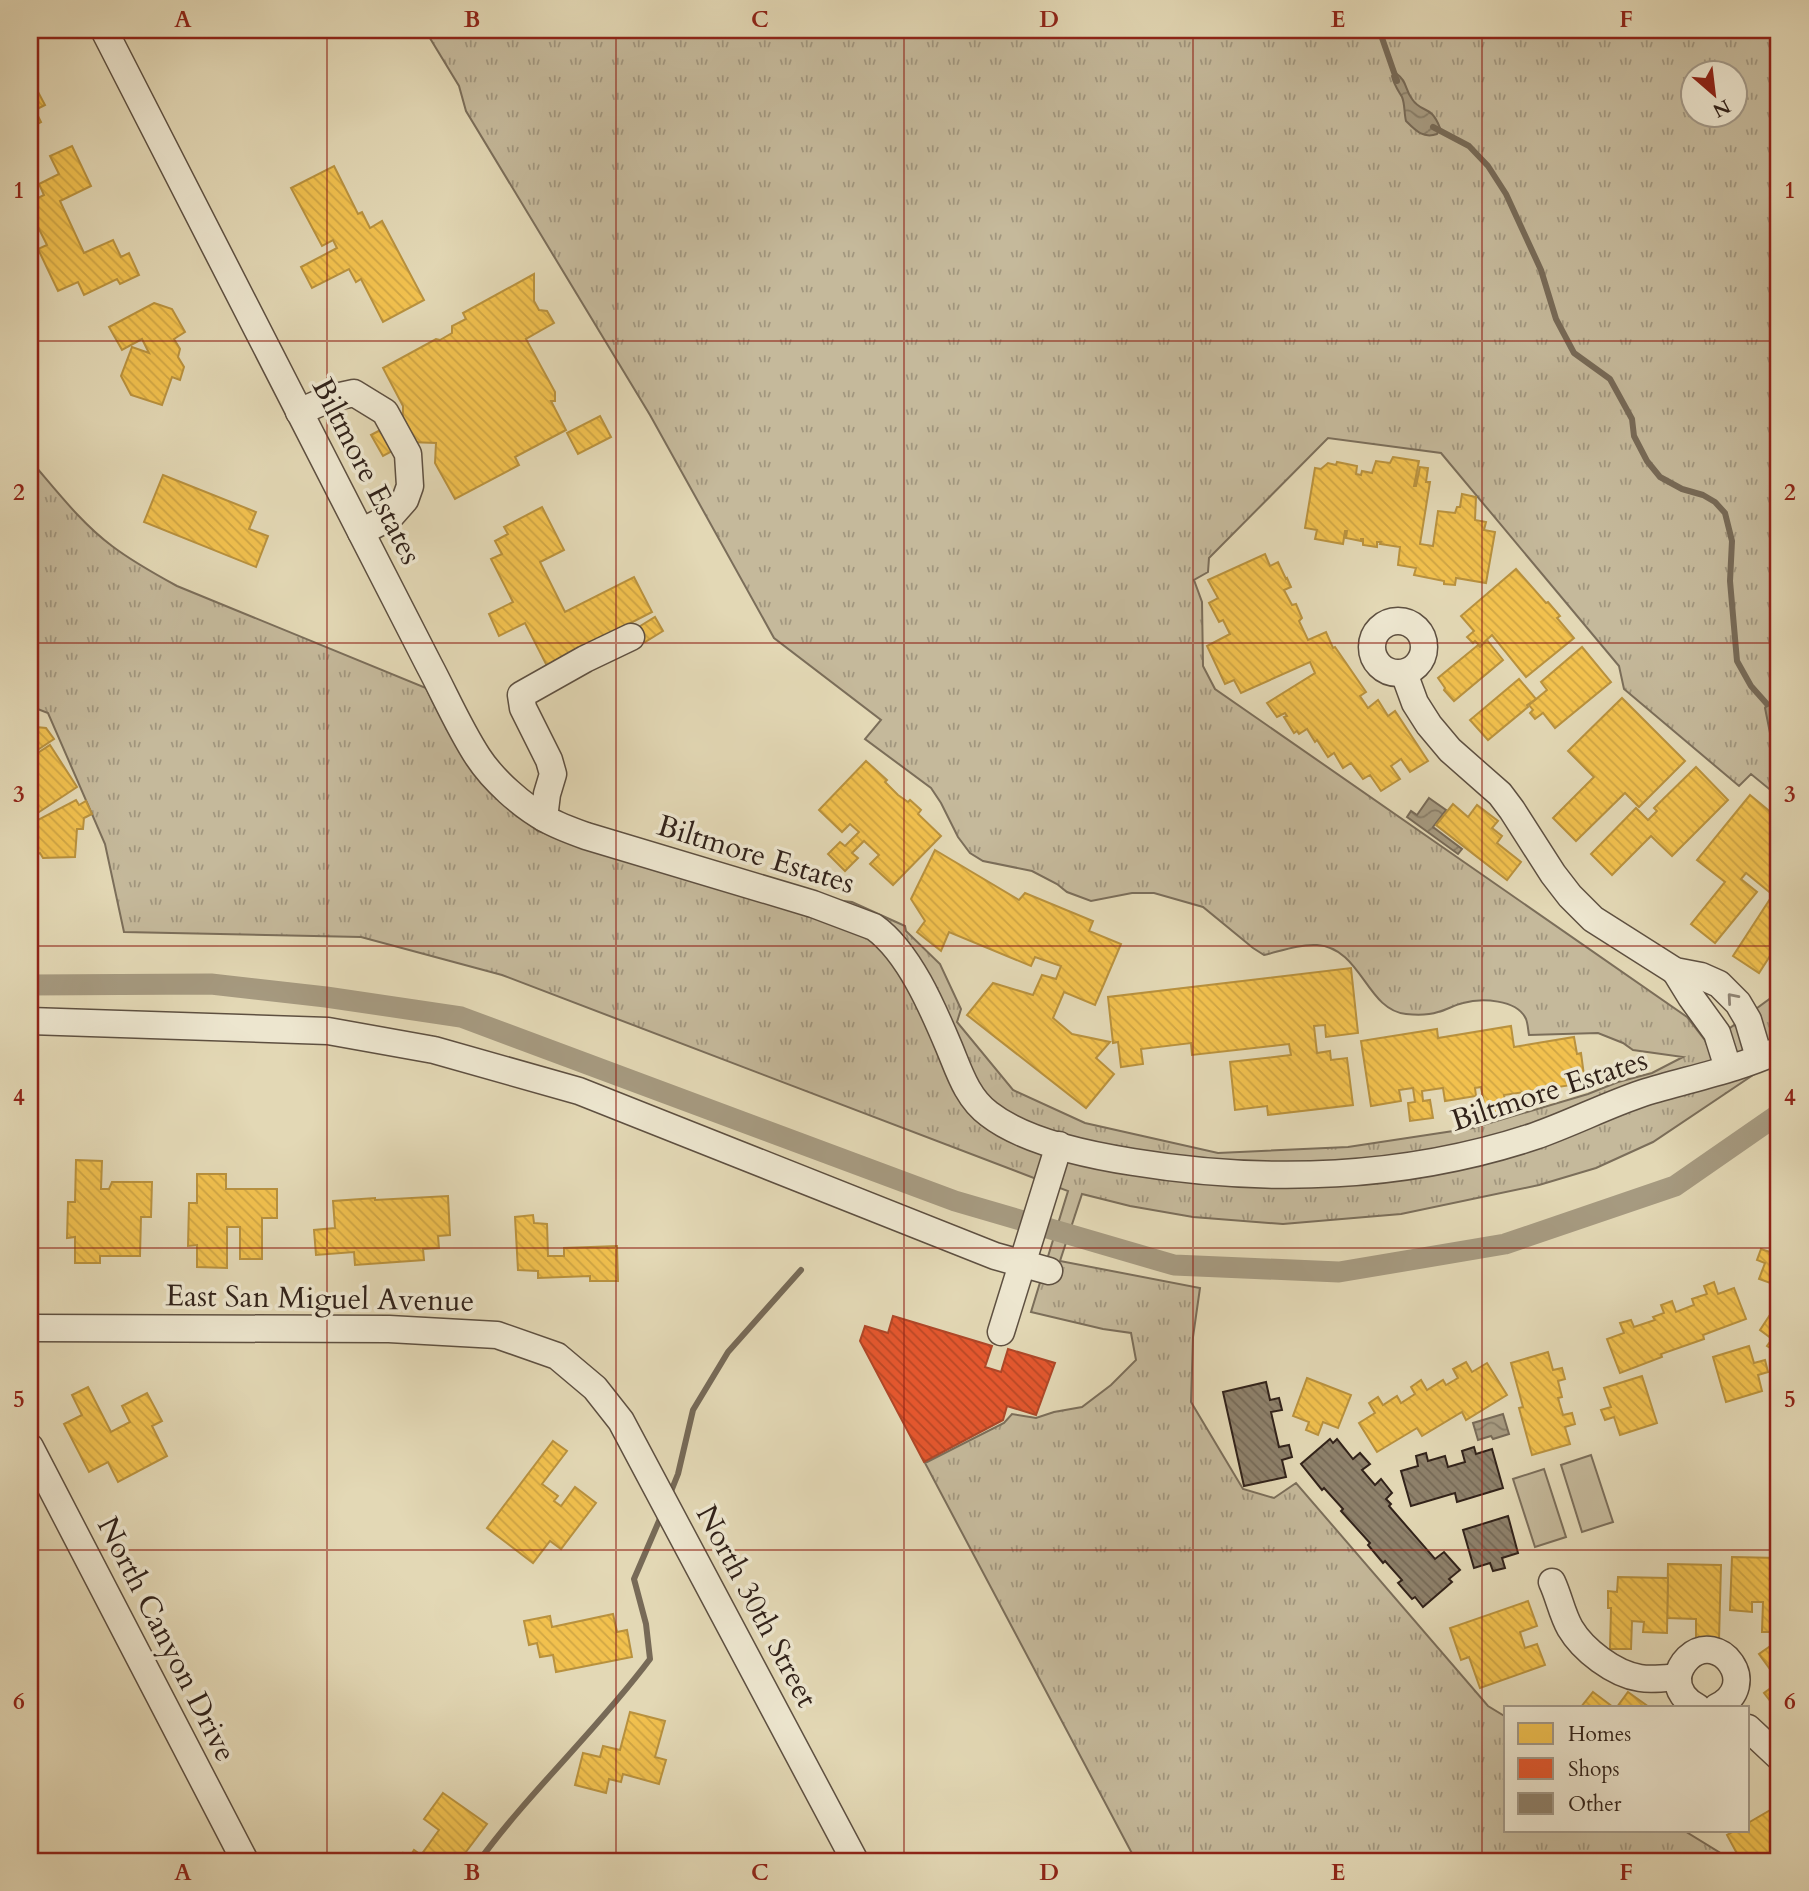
<svg xmlns="http://www.w3.org/2000/svg" width="1809" height="1891" font-family="Cardo,serif">
<style>
.grass{fill:url(#grass-tufts);stroke:#7b6e5a;stroke-width:2;fill-rule:evenodd}
.green{fill:#c5b99b;stroke:#7b6e5a;stroke-width:2}
.water{fill:url(#water-waves);stroke:#776a57;stroke-width:2}
.homes{fill:url(#homes-back-hatch);stroke:#b8913e;stroke-width:2}
.shops{fill:url(#shops-back-hatch);stroke:#ae4728;stroke-width:2}
.lines{fill:none;stroke-linecap:round;stroke-linejoin:round}
.stream{stroke:#776a57;stroke-width:6}
.canal{stroke:#a69a80;stroke-width:21}
.building{fill:url(#building-back-hatch);stroke:#31221a;stroke-width:2}
.minor-casing{stroke:#5e5041;stroke-width:29}
.minor{stroke:#ede6cf;stroke-width:26}
.oneway{stroke:#8f8474}
.grid{fill:none;stroke:#8f2418;stroke-width:2;stroke-opacity:0.55}
.labels{text-anchor:middle;stroke-width:7;stroke-linejoin:round;paint-order:stroke}
.street-label{font-size:30px;fill:#31221a;stroke:#ede6cf}
.neatline{fill:none;stroke:#8f2418;stroke-width:2.5}
.grid-label{font-size:23px;text-anchor:middle;font-weight:bold;fill:#8f2418}
</style>
<defs>
<pattern id="grass-tufts" width="24" height="20" patternUnits="userSpaceOnUse" patternTransform="scale(1.75)"><rect width="24" height="20" fill="#c5b99b"/><path d="M3 7l-1-3M5 7V3M7 7l1-3M15 17l-1-3M17 17v-4M19 17l1-3" fill="none" stroke="#a1967e"/></pattern>
<pattern id="water-waves" width="16" height="10" patternUnits="userSpaceOnUse" patternTransform="scale(1.75)"><rect width="16" height="10" fill="#a69a80"/><path d="M0 5q4-4 8 0t8 0" fill="none" stroke="#887d68"/></pattern>
<pattern id="homes-back-hatch" width="6" height="6" patternUnits="userSpaceOnUse" patternTransform="scale(1.75)"><rect width="6" height="6" fill="#f2c14e"/><path d="M-1 5l2 2M0 0l6 6M5-1l2 2" fill="none" stroke="#d0a644"/></pattern>
<pattern id="shops-back-hatch" width="6" height="6" patternUnits="userSpaceOnUse" patternTransform="scale(1.75)"><rect width="6" height="6" fill="#e4572e"/><path d="M-1 5l2 2M0 0l6 6M5-1l2 2" fill="none" stroke="#b94826"/></pattern>
<pattern id="building-back-hatch" width="6" height="6" patternUnits="userSpaceOnUse" patternTransform="scale(1.75)"><rect width="6" height="6" fill="#8e816b"/><path d="M-1 5l2 2M0 0l6 6M5-1l2 2" fill="none" stroke="#756957"/></pattern>
</defs>
<rect width="100%" height="100%" fill="#e3d8b5"/>
<filter id="stains"><feTurbulence type="fractalNoise" baseFrequency=".00286" numOctaves="4"/><feColorMatrix values="0 0 0 0 .2 0 0 0 0 .09 0 0 0 0 .02 0 0 0 .5 -.17"/></filter>
<radialGradient id="worn" r=".72"><stop offset=".6" stop-color="#630" stop-opacity="0"/><stop offset="1" stop-color="#630" stop-opacity=".3"/></radialGradient>
<path class="grass" d="M425,30H1779V797L1751,774L1739,786L1624,689L1619,666L1441,453L1328,438L1209,558L1208,572L1194,580L1202,602L1203,666L1215,689L1687,1017L1708,1044L1779,992V1051L1756,1073L1653,1142L1596,1168L1539,1185L1401,1214L1283,1224L1193,1217L1130,1206L1082,1194L1060,1261L1200,1288L1193,1337L1191,1402L1243,1489L1274,1498L1296,1483L1488,1706L1506,1717V1830H1683L1722,1854L1725,1861H1136L925,1463L1004,1423L1012,1414L1036,1418L1054,1412L1082,1407L1111,1385L1136,1360L1131,1333L1103,1329L1031,1312L1068,1191L502,975L361,937L124,932L105,844L48,713L30,706V460C56,490 81,523 112,546C133,562 155,574 177,586L426,688L445,725L516,814L538,831L719,887L852,902L905,926L906,931L940,964L961,1009L957,1022L1013,1090L1085,1123L1218,1153L1348,1147L1473,1128L1588,1094L1618,1082L1652,1073L1683,1057L1633,1050L1623,1043L1598,1033L1529,1035C1528,1030 1528,1024 1526,1019C1517,999 1481,998 1463,1003C1454,1005 1447,1010 1438,1012C1429,1015 1416,1015 1406,1014C1366,1010 1362,948 1317,945C1299,944 1281,951 1264,955L1253,948L1203,907L1154,893H1132L1091,901L1067,892L1057,884L1032,871L983,861L970,853L958,837L941,803L931,788L865,739L881,720L774,638L650,415L466,111L459,86ZM1694,74H1736V116H1694Z"/>
<g class="green">
<path d="M1591,1455L1613,1522L1582,1532L1561,1465Z"/>
<path d="M1544,1469L1566,1537L1535,1547L1513,1479Z"/>
</g>
<g class="water">
<path d="M1397,74C1407,81 1405,90 1412,99C1422,114 1431,104 1440,128L1437,134C1423,139 1415,130 1406,121C1404,113 1405,104 1402,97C1398,90 1394,85 1392,76Z"/>
<path d="M1774,701H1779V760L1773,748L1765,708L1767,704Z"/>
<path d="M1429,798L1446,810L1433,827L1462,849L1458,854L1407,817L1411,811L1417,815Z"/>
<path d="M1503,1414L1509,1434L1493,1439L1491,1436L1478,1440L1473,1423Z"/>
</g>
<g class="homes">
<path d="M37,90L45,105L35,110L41,122L30,128V93Z"/>
<path d="M72,146L91,186L60,201L84,253L113,240L121,257L129,253L139,275L120,284L117,279L84,295L78,282L58,291L38,249L47,245L36,223L30,226V202L44,195L39,184L59,174L50,156Z"/>
<path d="M334,166L358,214L362,212L370,228L382,221L424,300L383,322L361,279L356,282L349,269L312,288L301,267L337,248L333,240L322,246L291,188Z"/>
<path d="M534,274V301L539,310L547,311L554,323L526,339L555,392V401H551L566,430L515,457L519,465L455,499L435,463L436,443L409,442L383,456L371,435L403,418V406L383,368L436,339L440,340L452,333V326L466,319L463,313Z"/>
<path d="M154,303L172,309L185,332L174,339L180,349L178,357L184,367L180,380L172,377L162,405L131,395L121,376L132,347L149,353L142,339L122,350L109,327Z"/>
<path d="M600,416L611,437L578,454L567,433Z"/>
<path d="M1393,457L1419,461L1414,486H1416L1420,467L1428,468L1426,482H1430L1420,544L1433,546L1438,511L1455,513L1457,507H1460L1462,494L1476,497L1475,520L1486,522L1484,530L1495,532L1486,583L1456,578L1455,585L1444,584V581L1414,575L1416,568L1398,565L1400,547L1380,544L1381,542H1377V547L1363,545V539H1361V541L1346,538L1347,531H1345L1343,544L1315,539L1317,530L1305,528L1315,468L1321,469L1328,463L1336,465L1337,462L1357,466L1356,474L1361,475L1362,471L1372,473L1376,461L1390,463Z"/>
<path d="M163,475L256,512L249,529L268,536L256,567L144,522Z"/>
<path d="M542,507L564,550L540,562L565,612L634,577L652,612L547,666L525,623L499,636L489,614L513,602L491,559L502,554L495,541L508,534L504,527Z"/>
<path d="M1265,554L1270,566L1278,562L1286,579L1287,578L1291,587L1284,590L1292,605L1296,604L1302,618L1299,621L1308,640L1326,632L1333,648L1335,647L1366,692L1360,696L1368,708L1378,700L1388,716L1395,711L1428,761L1410,772L1401,759L1391,766L1400,779L1381,791L1370,775L1363,779L1351,763L1343,768L1334,753L1328,757L1317,740L1315,742L1307,729L1299,734L1297,731L1294,733L1284,717L1287,716L1285,713L1277,717L1267,703L1315,673L1310,662L1241,693L1234,680L1225,684L1207,646L1230,634L1223,620L1219,622L1209,603L1218,598L1208,580Z"/>
<path d="M1516,569L1546,603L1548,602L1560,616L1557,618L1574,638L1526,677L1492,635L1480,646L1475,641L1473,643L1467,637L1474,631L1461,616Z"/>
<path d="M655,617L663,631L645,642L637,628Z"/>
<path d="M1487,640L1503,660L1454,701L1444,690L1445,688L1438,678L1478,645L1480,647Z"/>
<path d="M1582,647L1611,682L1555,728L1543,713L1535,719L1530,713L1533,710L1529,705L1547,690L1541,682Z"/>
<path d="M1519,679L1536,699L1527,705L1528,707L1488,740L1470,720Z"/>
<path d="M1622,698L1685,761L1639,807L1625,793L1576,841L1553,818L1594,777L1568,751Z"/>
<path d="M30,717L36,727L46,728L54,739L30,755Z"/>
<path d="M50,745L77,787L30,818V758Z"/>
<path d="M866,761L887,780L885,782L898,795L908,802L910,800L921,810L918,814L941,836L893,885L870,864L879,855L864,841L852,853L858,858L845,871L828,854L840,842L845,846L859,832L850,824L842,832L819,810Z"/>
<path d="M1696,767L1728,800L1672,856L1651,836L1612,875L1591,854L1636,808L1648,820L1657,811L1654,808Z"/>
<path d="M1750,795L1779,819V900L1746,873L1741,879L1757,892L1715,943L1691,924L1725,882L1697,860Z"/>
<path d="M76,800L79,805L86,801L92,814L84,818L83,829H77L75,857L43,858L40,853L30,858V824Z"/>
<path d="M1453,804L1468,817L1477,805L1498,821L1492,828L1502,836L1497,843L1521,862L1507,880L1436,825Z"/>
<path d="M935,850L1019,900L1025,893L1093,921L1089,931L1121,944L1095,1005L1064,992L1053,1018L1072,1034L1110,1042L1096,1058L1114,1074L1086,1108L967,1015L993,983L1033,995L1042,975L1056,979L1061,966L1035,957L1031,966L949,932L941,951L917,932L925,921L911,899Z"/>
<path d="M1770,899L1779,903V942L1759,973L1733,956Z"/>
<path d="M1351,968L1358,1033L1326,1037L1325,1025L1314,1026L1317,1053L1330,1051L1331,1060L1347,1058L1353,1105L1268,1115L1267,1106L1235,1110L1230,1062L1291,1055L1289,1044L1192,1055L1191,1043L1141,1049L1143,1064L1121,1067L1118,1042L1113,1043L1108,997Z"/>
<path d="M1511,1026L1514,1047L1574,1037L1577,1054L1581,1053L1585,1083L1504,1095L1507,1110L1486,1114L1481,1087L1475,1088L1476,1096L1445,1101L1443,1088L1422,1091L1423,1101L1430,1100L1433,1118L1410,1121L1408,1103L1415,1102L1413,1088L1399,1090L1401,1101L1371,1106L1361,1041L1437,1029L1438,1038Z"/>
<path d="M76,1160L102,1161L101,1189H109L112,1182H152L151,1217H141L140,1256H100V1263H75V1237L67,1238L68,1202H75Z"/>
<path d="M197,1174H226V1189H277V1218H262V1259H240V1227H227V1268L197,1267V1245L188,1246L189,1203H197Z"/>
<path d="M448,1196L450,1235L438,1236L439,1248L423,1249L424,1260L355,1265L354,1252L316,1255L314,1230L335,1228L333,1201L375,1198V1200Z"/>
<path d="M533,1215L534,1223L547,1224L548,1256H564V1248L617,1246L618,1281H590V1276L538,1278V1271L518,1270L515,1217Z"/>
<path d="M1779,1236V1286L1759,1279L1765,1263L1757,1260L1761,1249L1773,1253Z"/>
<path d="M1714,1282L1718,1294L1734,1288L1746,1319L1703,1335L1704,1339L1661,1354L1662,1357L1620,1373L1607,1339L1624,1333L1620,1323L1631,1320L1634,1327L1655,1320L1653,1317L1664,1313L1661,1305L1672,1301L1676,1312L1694,1305L1692,1299L1707,1294L1704,1286Z"/>
<path d="M1779,1301V1352L1778,1353L1767,1346L1772,1339L1760,1330Z"/>
<path d="M1749,1346L1754,1363L1765,1360L1768,1372L1758,1375L1762,1391L1726,1402L1713,1357Z"/>
<path d="M1548,1352L1553,1370L1562,1368L1565,1379L1558,1381L1562,1397L1558,1398L1563,1415L1572,1413L1575,1424L1565,1427L1570,1444L1532,1455L1519,1408L1523,1407L1511,1363Z"/>
<path d="M1466,1362L1472,1372L1487,1363L1507,1395L1466,1420L1462,1412L1422,1436L1417,1428L1377,1452L1359,1423L1375,1413L1369,1403L1378,1397L1383,1405L1397,1396L1401,1403L1415,1394L1411,1387L1421,1380L1427,1390L1443,1380L1446,1385L1458,1378L1453,1369Z"/>
<path d="M1642,1376L1657,1423L1620,1435L1614,1417L1605,1420L1601,1410L1611,1407L1604,1388Z"/>
<path d="M1307,1378L1351,1395L1338,1428L1323,1422L1318,1435L1306,1430L1309,1422L1293,1416Z"/>
<path d="M88,1387L111,1432L130,1422L122,1406L147,1393L162,1421L152,1426L167,1456L118,1482L108,1462L89,1472L64,1424L82,1415L72,1395Z"/>
<path d="M553,1441L567,1451L542,1484L558,1496L554,1501L561,1506L575,1487L596,1503L561,1549L550,1541L533,1563L487,1528Z"/>
<path d="M1732,1557L1779,1558V1632H1762L1763,1602H1752V1612L1730,1610Z"/>
<path d="M1668,1564L1721,1565L1719,1640H1696V1619L1667,1618Z"/>
<path d="M1618,1577L1668,1578L1667,1633L1643,1632L1644,1622L1632,1621L1631,1649H1610L1611,1608H1608V1591L1617,1592Z"/>
<path d="M1528,1601L1537,1626L1520,1632L1525,1648L1537,1644L1545,1665L1480,1688L1469,1657L1461,1660L1450,1628Z"/>
<path d="M613,1614L617,1632L627,1630L632,1657L556,1672L553,1655L540,1657L537,1643L529,1645L524,1621L550,1616L552,1627Z"/>
<path d="M1779,1640V1666L1772,1672L1759,1654Z"/>
<path d="M1779,1682V1704L1775,1707L1764,1693Z"/>
<path d="M1593,1692L1613,1707H1581Z"/>
<path d="M1628,1692L1649,1707H1617Z"/>
<path d="M630,1712L665,1721L655,1757L666,1760L659,1784L623,1774L621,1782L609,1779L606,1793L575,1785L583,1753L600,1757L603,1746L620,1750Z"/>
<path d="M443,1793L487,1824L459,1861H397L403,1853L409,1858L414,1850L421,1855L439,1830L424,1819Z"/>
<path d="M1779,1805V1829L1775,1831L1779,1839V1861H1741L1727,1835L1736,1830H1748V1823Z"/>
</g>
<path class="shops" d="M893,1316L992,1346L985,1367L1001,1372L1008,1349L1055,1363L1036,1415L1007,1406L1003,1420L924,1462L860,1341L865,1326L888,1333Z"/>
<g class="lines">
<g class="stream">
<path d="M1381,30V35L1397,81"/>
<path d="M1433,127L1469,146L1488,166L1506,194L1541,270L1556,319L1574,353L1610,379L1632,419L1634,436L1647,461L1660,477L1682,489L1703,495L1715,502L1725,513L1732,541L1730,581L1737,661L1751,686L1767,704"/>
<path d="M670,1494L678,1474L693,1410L728,1352L801,1270"/>
<path d="M479,1861C531,1790 597,1730 650,1659L646,1624L634,1579L662,1514"/>
</g>
<path class="canal" d="M30,985L211,984L326,997L461,1017L955,1201L1174,1265L1339,1272L1505,1244L1675,1186L1779,1114"/>
</g>
<g class="building">
<path d="M1266,1382L1270,1400L1279,1398L1282,1410L1271,1412L1279,1447L1289,1445L1292,1457L1282,1460L1286,1477L1244,1486L1223,1392Z"/>
<path d="M1330,1439L1333,1443L1337,1439L1353,1459L1360,1453L1370,1464L1362,1470L1375,1485L1381,1479L1392,1493L1386,1499L1391,1504L1389,1506L1435,1559L1444,1552L1460,1570L1449,1579L1452,1582L1423,1607L1415,1597L1412,1599L1398,1583L1402,1580L1385,1561L1383,1563L1368,1545L1370,1543L1341,1511L1343,1509L1324,1488L1322,1490L1301,1464Z"/>
<path d="M1474,1447L1476,1454L1492,1449L1503,1488L1457,1502L1455,1493L1411,1506L1401,1471L1418,1466L1416,1456L1426,1453L1428,1461L1445,1456L1448,1467L1465,1462L1462,1451Z"/>
<path d="M1508,1516L1518,1553L1502,1558L1505,1568L1493,1571L1490,1563L1474,1568L1463,1530Z"/>
</g>
<g class="lines">
<defs>
<g id="minor">
<path d="M104,30L429,665C445,695 459,728 478,757C493,780 522,806 546,819C558,826 572,831 586,836L813,904L874,927C909,952 933,1009 949,1047C959,1071 967,1098 989,1114C1025,1142 1088,1155 1133,1162C1267,1184 1406,1179 1535,1136C1572,1123 1607,1105 1643,1093C1688,1079 1737,1070 1779,1050"/>
<path d="M299,412L331,398L354,393L385,412L408,454L410,486L405,500L390,517L361,532"/>
<circle cx="1398" cy="647" r="26"/>
<path d="M1404,673L1415,703L1429,725L1450,750L1500,794L1512,810L1553,874L1570,896L1593,919L1675,971L1701,976L1719,984L1738,1003L1748,1020L1759,1057"/>
<path d="M544,818L547,794L553,774L549,760L523,708L521,695L585,659L631,637"/>
<path d="M1675,971L1691,997L1717,1033L1728,1068"/>
<path d="M30,1021L328,1031L434,1050L579,1091L995,1256L1049,1271"/>
<path d="M30,1328L389,1329L497,1335L557,1356L595,1388L621,1421L855,1861"/>
<path d="M1001,1332L1059,1145"/>
<path d="M30,1447L245,1861"/>
<path d="M1552,1582C1559,1597 1562,1614 1570,1628C1583,1650 1614,1674 1640,1678C1652,1680 1666,1678 1678,1677"/>
<path d="M1697,1707C1686,1701 1677,1691 1678,1677C1679,1670 1683,1663 1688,1658C1719,1629 1762,1685 1717,1707"/>
<path d="M1748,1728L1779,1757"/>
</g>
</defs>
<use href="#minor" class="minor-casing"/>
<use href="#minor" class="minor"/>
</g>
<defs><path id="oneway-chevron" d="M-2-3.5L2.5 0L-2 3.5" fill="none" stroke-width="1.6" stroke-linecap="round" stroke-linejoin="round" transform="scale(1.75)"/></defs>
<use class="oneway" href="#oneway-chevron" transform="translate(1732 998) rotate(-131)"/>
<path class="grid" d="M327,30V1861M616,30V1861M904,30V1861M1193,30V1861M1482,30V1861M30,341H1779M30,643H1779M30,946H1779M30,1248H1779M30,1550H1779"/>
<g class="labels">
<g class="street-label">
<text transform="translate(367 471) rotate(63)" y="10">Biltmore Estates</text>
<text transform="translate(756 854) rotate(17)" y="10">Biltmore Estates</text>
<text transform="translate(1549 1090) rotate(-18)" y="10">Biltmore Estates</text>
<text transform="translate(320 1298) rotate(1)" y="10">East San Miguel Avenue</text>
<text transform="translate(757 1606) rotate(62)" y="10">North 30th Street</text>
<text transform="translate(167 1639) rotate(63)" y="10">North Canyon Drive</text>
</g>
</g>
<rect width="1809" height="1891" fill="none" stroke="#e3d8b5" stroke-width="77"/>
<rect x="1504" y="1706" width="245" height="126" fill="#ede6cf" stroke="#a29887" stroke-width="2"/>
<rect x="1518" y="1723" width="35" height="21" fill="#f2c14e" stroke="#a29887" stroke-width="2"/>
<text x="1568" y="1741" font-size="21" fill="#31221a">Homes</text>
<rect x="1518" y="1758" width="35" height="21" fill="#e4572e" stroke="#a29887" stroke-width="2"/>
<text x="1568" y="1776" font-size="21" fill="#31221a">Shops</text>
<rect x="1518" y="1793" width="35" height="21" fill="#8e816b" stroke="#a29887" stroke-width="2"/>
<text x="1568" y="1811" font-size="21" fill="#31221a">Other</text>
<g transform="translate(1714 94) rotate(152)"><circle r="33" fill="#ede6cf" stroke="#a29887" stroke-width="2"/>
<path d="M0-5L12 26L0 18L-12 26Z" fill="#8f2418"/>
<text y="-10" font-size="19" font-weight="bold" text-anchor="middle" fill="#31221a">N</text>
</g>
<rect x="38" y="38" width="1732" height="1815" class="neatline"/>
<g class="grid-label">
<text x="183" y="27">A</text>
<text x="472" y="27">B</text>
<text x="760" y="27">C</text>
<text x="1049" y="27">D</text>
<text x="1338" y="27">E</text>
<text x="1626" y="27">F</text>
<text x="19" y="198">1</text>
<text x="1790" y="198">1</text>
<text x="19" y="500">2</text>
<text x="1790" y="500">2</text>
<text x="19" y="802">3</text>
<text x="1790" y="802">3</text>
<text x="19" y="1105">4</text>
<text x="1790" y="1105">4</text>
<text x="19" y="1407">5</text>
<text x="1790" y="1407">5</text>
<text x="19" y="1709">6</text>
<text x="1790" y="1709">6</text>
<text x="183" y="1880">A</text>
<text x="472" y="1880">B</text>
<text x="760" y="1880">C</text>
<text x="1049" y="1880">D</text>
<text x="1338" y="1880">E</text>
<text x="1626" y="1880">F</text>
</g>
<rect width="100%" height="100%" filter="url(#stains)"/>
<rect width="100%" height="100%" fill="url(#worn)"/>
</svg>
